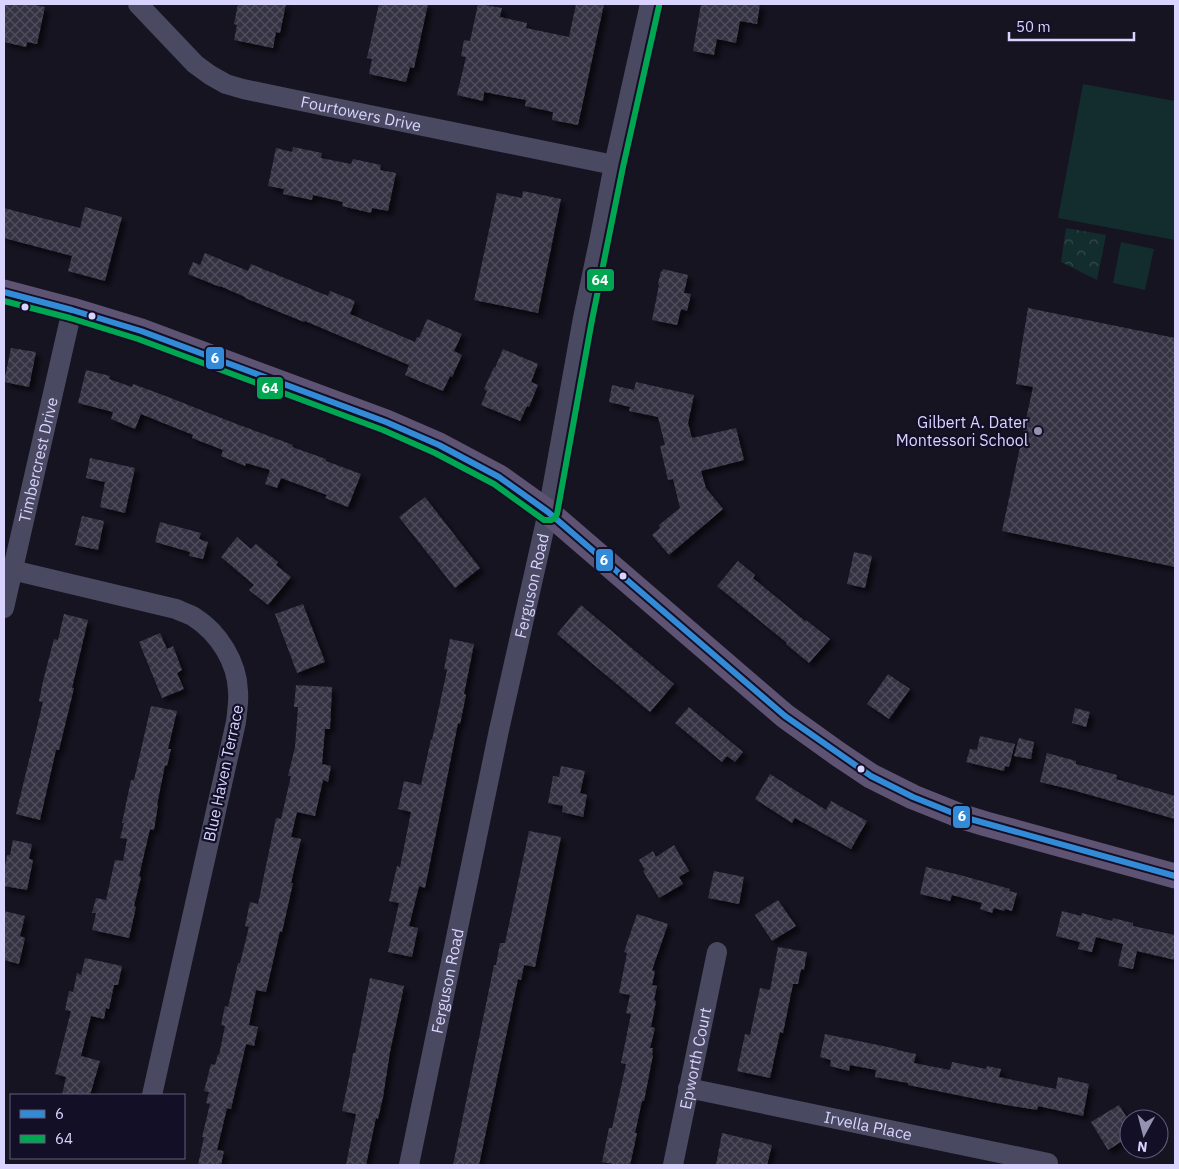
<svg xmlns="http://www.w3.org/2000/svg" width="1179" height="1169" font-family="'IBM Plex Sans',sans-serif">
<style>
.park{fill:url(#park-crowns)}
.pitch{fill:#132c2d}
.building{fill:url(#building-cross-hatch);filter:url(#shadow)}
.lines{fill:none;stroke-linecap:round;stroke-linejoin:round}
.minor{stroke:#4a4962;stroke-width:20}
.major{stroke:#5e5373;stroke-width:25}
.bus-1-casing{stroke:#130f26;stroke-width:10}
.bus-2-casing{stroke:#130f26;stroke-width:10}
.bus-1{stroke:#338bd7;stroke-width:6}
.bus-2{stroke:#00a651;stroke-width:6}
.bus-dot{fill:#d9d4ff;stroke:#130f26;stroke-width:2}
.poi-dot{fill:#9591b1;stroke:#130f26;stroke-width:2}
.labels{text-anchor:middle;stroke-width:4.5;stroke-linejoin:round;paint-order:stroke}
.street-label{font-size:16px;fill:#d9d4ff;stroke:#130f26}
.poi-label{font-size:16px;fill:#d9d4ff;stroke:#130f26;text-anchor:end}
.line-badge{stroke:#130f26;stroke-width:2}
.badge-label{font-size:14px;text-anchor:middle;font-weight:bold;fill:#fff}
</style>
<defs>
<pattern id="park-crowns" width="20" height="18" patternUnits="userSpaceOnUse" patternTransform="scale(1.25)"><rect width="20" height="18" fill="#132c2d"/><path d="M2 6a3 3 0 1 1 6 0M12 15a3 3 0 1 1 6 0" fill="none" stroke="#354a4c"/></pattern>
<pattern id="building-cross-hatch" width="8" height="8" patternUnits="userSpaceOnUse" patternTransform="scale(1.25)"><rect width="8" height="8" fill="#343243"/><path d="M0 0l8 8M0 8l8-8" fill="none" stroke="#514f5f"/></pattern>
<filter id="shadow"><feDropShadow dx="4.5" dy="4.5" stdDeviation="2.5" flood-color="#0009"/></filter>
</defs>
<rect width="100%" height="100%" fill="#161421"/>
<path class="park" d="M1066,228L1106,235L1097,280L1061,262Z"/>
<g class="pitch">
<path d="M1083,84L1175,101V240L1058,218Z"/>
<path d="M1121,242L1154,249L1145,290L1113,283Z"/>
</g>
<g class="building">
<path d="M4,4H35V5L45,7L37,44L27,42L26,47L4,42Z"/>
<path d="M238,4H286L280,33L276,32L273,48L234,40L237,25L234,24Z"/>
<path d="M379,4H428L414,68L410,67L406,82L369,74L372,59L367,58Z"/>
<path d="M478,4L502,8L500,17L527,23L526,28L569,37L576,4H604L578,125L552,120L553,112L525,106L526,100L484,92L483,101L457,95L466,57L461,56L464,40L470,41Z"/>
<path d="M701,4H760L757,24L740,21L736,43L717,39L714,55L693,51Z"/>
<path d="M293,147L322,153L321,158L351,164L353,159L381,165L380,170L396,173L388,211L372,208L371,213L342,206L343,202L313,195L312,200L283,194L284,189L268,186L276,148L292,152Z"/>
<path d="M523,191L561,199L538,313L474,300L497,193L522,198Z"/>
<path d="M85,207L122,217L105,281L68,271L72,256L4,238V208L80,228Z"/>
<path d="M205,253L248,271L251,264L328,296L330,291L355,301L350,314L415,342L417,337L419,338L427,319L462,334L454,351L462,355L452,377L450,376L443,391L405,375L409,365L305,321L304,322L245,298V297L220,286V287L188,274L193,262L200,265Z"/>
<path d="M663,269L688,275L684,293L691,294L687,311L681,309L677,325L652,320L659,285L658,284L661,271L662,272Z"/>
<path d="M1028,308L1175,338V567L1002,531L1033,387L1016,384L1021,350Z"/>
<path d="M11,348L36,352L29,387L4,382Z"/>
<path d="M503,349L538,364L531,382L538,385L529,407L527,406L520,421L481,405L487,391L484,389L494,367L495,368Z"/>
<path d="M86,370L110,376L109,379L132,387L133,384L163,395L234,423L293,445L292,447L326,459V461L361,474L348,507L325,498L327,495L281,478L277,488L265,484L270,470L246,463L245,466L221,456L223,450L192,438L193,435L141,414L135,429L111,419L113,412L78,403Z"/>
<path d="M636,382L694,395L688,423L692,438L736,428L744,460L701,471L706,488L723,509L669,555L652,535L660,528L659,525L680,508L673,479L668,480L660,446L665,445L658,417L629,411L630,407L609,402L612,385L634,390Z"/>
<path d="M90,458L135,468L125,513L100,507L105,482L86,478Z"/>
<path d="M425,497L480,568L455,588L399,517Z"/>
<path d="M82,516L104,521L98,550L75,545Z"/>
<path d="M160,522L201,533L199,539L208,542L203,559L189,556L190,552L155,542Z"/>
<path d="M237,537L251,549L256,544L278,562L276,565L291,577L268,605L249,590L254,585L221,557Z"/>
<path d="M854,552L872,556L865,588L847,584Z"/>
<path d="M738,561L755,575L753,578L805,621L806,620L830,639L809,663L786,644L787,643L717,586Z"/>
<path d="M303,604L325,662L297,673L275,614Z"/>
<path d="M581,605L674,684L650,712L557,634Z"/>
<path d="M64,614L88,620L72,688H74L59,750H56L40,820L16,814L43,702L39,701L43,681L54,639L58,640Z"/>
<path d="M160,633L167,649L173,646L182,670L177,673L184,689L162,698L139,642Z"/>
<path d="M450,639L474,644L464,694L466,695L460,724L458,723L425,888L419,886L409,926L418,928L412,957L388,952L399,903L389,901L397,866L400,867L411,812L398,809L404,781L421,785L431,739L432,740L447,670L444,669Z"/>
<path d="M888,674L910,689L889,719L867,704Z"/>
<path d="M296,685L332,687L330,729H325L322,764L331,766L328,782L323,780L315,816L297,812L291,837L301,839L291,883H293L282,932L280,931L266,992L256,990L249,1025L258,1027L254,1046L246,1044L231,1109L227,1108L217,1150L224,1151L221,1165H198L204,1137H202L210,1104L206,1103L209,1092L204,1091L211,1064L215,1065L218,1054L219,1055L225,1026L221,1025L225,1006L228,1007L238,963H240L249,927L245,926L250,902L258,904L276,818L281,819L291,776H288L295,747L298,707H294Z"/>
<path d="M151,706L177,711L168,749H171L167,766L165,765L157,805H158L154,830L150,829L139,876L141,877L134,906L136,907L129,938L92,930L96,913H92L96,898L106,900L115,860L123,861L127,839L120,838L124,823H122L131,780H134Z"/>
<path d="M689,707L743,752L735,762L727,756L722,762L675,723Z"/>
<path d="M1075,708L1090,712L1086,727L1072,723Z"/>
<path d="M980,736L1015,744L1009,767L1005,766L1004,771L966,762L970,749L977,750Z"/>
<path d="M1019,738L1034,742L1031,759L1014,756Z"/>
<path d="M1047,753L1076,761V764L1117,775L1116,779L1175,796V819L1069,789L1040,782Z"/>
<path d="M561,766L585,771L580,793L587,795L583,817L562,812L563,806L548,803L553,776L559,777Z"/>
<path d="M770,774L826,810L831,801L867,821L851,849L795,818L792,823L755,799Z"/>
<path d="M529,831L561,837L535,967L524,965L521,980L518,979L479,1165H453L494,965H496L500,943H505Z"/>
<path d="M13,840L32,844L29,859L33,860L27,890L4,886V872L7,855H10Z"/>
<path d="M674,845L689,871L679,877L683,884L659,898L643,871L645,870L639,860L653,851L656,857Z"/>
<path d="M926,867L960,875L1010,889L1009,891L1017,893L1012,911L1005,909L1004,911L994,908L992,913L980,909L982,903L952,895L950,901L920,894Z"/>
<path d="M714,871L744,877L739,904L708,898Z"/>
<path d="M778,900L796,926L772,941L755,915Z"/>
<path d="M4,911L25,916L20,936L25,938L19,964L4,960Z"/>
<path d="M1062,911L1081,916L1082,913L1112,921L1113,918L1133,923V926L1175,935V960L1137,951L1133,969L1118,966L1123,944L1096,937L1092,952L1078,949L1080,942L1056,936Z"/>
<path d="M637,914L668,924L652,970L655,971L652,985L657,986L654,1000L656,1001L651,1027L655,1028L650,1048H653L652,1055H653L644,1101H642L635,1133H637L630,1165H619L602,1162L609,1128H612L626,1064L621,1063L631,1014L626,1013L630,995L619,993L627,953L624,952Z"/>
<path d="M778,947L807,952L804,970L801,969L798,984H793L783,1033L780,1032L770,1078L737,1071L745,1034L750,1035L760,988L770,990Z"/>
<path d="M85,958L122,966L118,985H114L109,1009L106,1008L104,1019L91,1016L81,1056L100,1061L90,1095H62L66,1077L55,1074L71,1011L65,1010L69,991L73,992L77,973L81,975Z"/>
<path d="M370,978L404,986L390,1052L383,1097L378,1119L376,1118L366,1165H346L356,1114L342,1111L350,1073L353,1053H355Z"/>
<path d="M825,1034L897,1049V1050L916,1054L914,1063L950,1070L952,1062L986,1069L987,1066L1001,1069L999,1077L1056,1089L1058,1077L1089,1084L1083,1116L1038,1106L1037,1110L1006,1105L908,1085V1083L875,1077L876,1070L850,1065L849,1071L830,1066L831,1060L820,1057Z"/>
<path d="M1119,1105L1129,1121V1137L1108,1150L1091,1122Z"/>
<path d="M722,1133L772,1145L767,1165H716Z"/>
</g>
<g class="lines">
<g class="minor">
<path id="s1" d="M138,4L195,64L210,75L226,84L243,89L296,100L614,165"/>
<path d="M12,570L176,609C182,612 189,614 194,617C219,633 237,662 238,691C239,701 237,712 236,722L152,1095"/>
<path id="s2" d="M4,608L72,310"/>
<path id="s3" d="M688,1088L1048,1163"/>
<path id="s4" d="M409,1165L499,730L548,512L583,318L600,237L614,165L650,4"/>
<path id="s5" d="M673,1165L717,952"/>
</g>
<path class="major" d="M4,292L72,310L141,331L386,422L439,445L499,477L548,512L785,716L838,754L871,776L913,797L963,817L986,824L1175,876"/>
<defs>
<path id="bus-1" d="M4,292L72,310L141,331L386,422L439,445L499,477L548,512L785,716L871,776L913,797L963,817L1175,876"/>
<path id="bus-2" d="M4,301L70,318L138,339L383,430L435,453L494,484L544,520H551L555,518L557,514L592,320L623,167L659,6"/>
</defs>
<use href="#bus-1" class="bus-1-casing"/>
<use href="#bus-2" class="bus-2-casing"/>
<use href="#bus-1" class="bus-1"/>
<use href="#bus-2" class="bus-2"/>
</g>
<g class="bus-dot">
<circle cx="25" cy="307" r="4.5"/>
<circle cx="92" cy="316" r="4.5"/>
<circle cx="623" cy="576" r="4.5"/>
<circle cx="861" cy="769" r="4.5"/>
</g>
<circle class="poi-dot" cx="1038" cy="431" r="5"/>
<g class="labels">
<g class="street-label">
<text dy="6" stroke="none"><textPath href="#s1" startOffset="258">Fourtowers Drive</textPath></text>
<text dy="6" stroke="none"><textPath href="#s2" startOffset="152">Timbercrest Drive</textPath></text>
<text dy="6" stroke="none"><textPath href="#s4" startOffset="592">Ferguson Road</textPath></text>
<text transform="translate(223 773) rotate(-78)" y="6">Blue Haven Terrace</text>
<text dy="6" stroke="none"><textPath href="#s4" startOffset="188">Ferguson Road</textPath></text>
<text dy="6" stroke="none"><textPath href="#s5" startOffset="109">Epworth Court</textPath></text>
<text dy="6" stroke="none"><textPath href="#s3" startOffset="184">Irvella Place</textPath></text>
</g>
<g class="poi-label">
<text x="1028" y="428">Gilbert A. Dater<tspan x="1028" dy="18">Montessori School</tspan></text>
</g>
</g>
<g class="line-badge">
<rect x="586" y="268" width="29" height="24" rx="5" fill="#00a651"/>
<rect x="205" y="346" width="20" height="24" rx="5" fill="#338bd7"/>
<rect x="256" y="376" width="28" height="24" rx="5" fill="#00a651"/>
<rect x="595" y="548" width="19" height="24" rx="5" fill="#338bd7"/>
<rect x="952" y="805" width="19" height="24" rx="5" fill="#338bd7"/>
</g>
<g class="badge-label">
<text x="600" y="285">64</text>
<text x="215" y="363">6</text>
<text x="270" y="393">64</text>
<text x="604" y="565">6</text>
<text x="962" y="821">6</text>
</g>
<rect width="1179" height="1169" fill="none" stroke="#d9d4ff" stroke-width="10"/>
<rect x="10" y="1094" width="175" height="65" fill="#130f26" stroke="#625e7d"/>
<rect x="20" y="1110" width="25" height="8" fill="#338bd7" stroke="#625e7d"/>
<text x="55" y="1119" font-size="15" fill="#d9d4ff">6</text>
<rect x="20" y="1135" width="25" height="8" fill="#00a651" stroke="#625e7d"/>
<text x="55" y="1144" font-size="15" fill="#d9d4ff">64</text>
<g transform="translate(1144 1134) rotate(187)"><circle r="24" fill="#130f26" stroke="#625e7d"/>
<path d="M0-4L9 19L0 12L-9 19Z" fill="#9591b1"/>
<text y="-8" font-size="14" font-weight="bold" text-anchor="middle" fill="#d9d4ff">N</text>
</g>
<path d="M1009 32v8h125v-8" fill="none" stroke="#d9d4ff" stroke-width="2.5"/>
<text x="1016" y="32" font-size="15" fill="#d9d4ff" stroke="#130f26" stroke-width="4" paint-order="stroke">50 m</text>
</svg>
